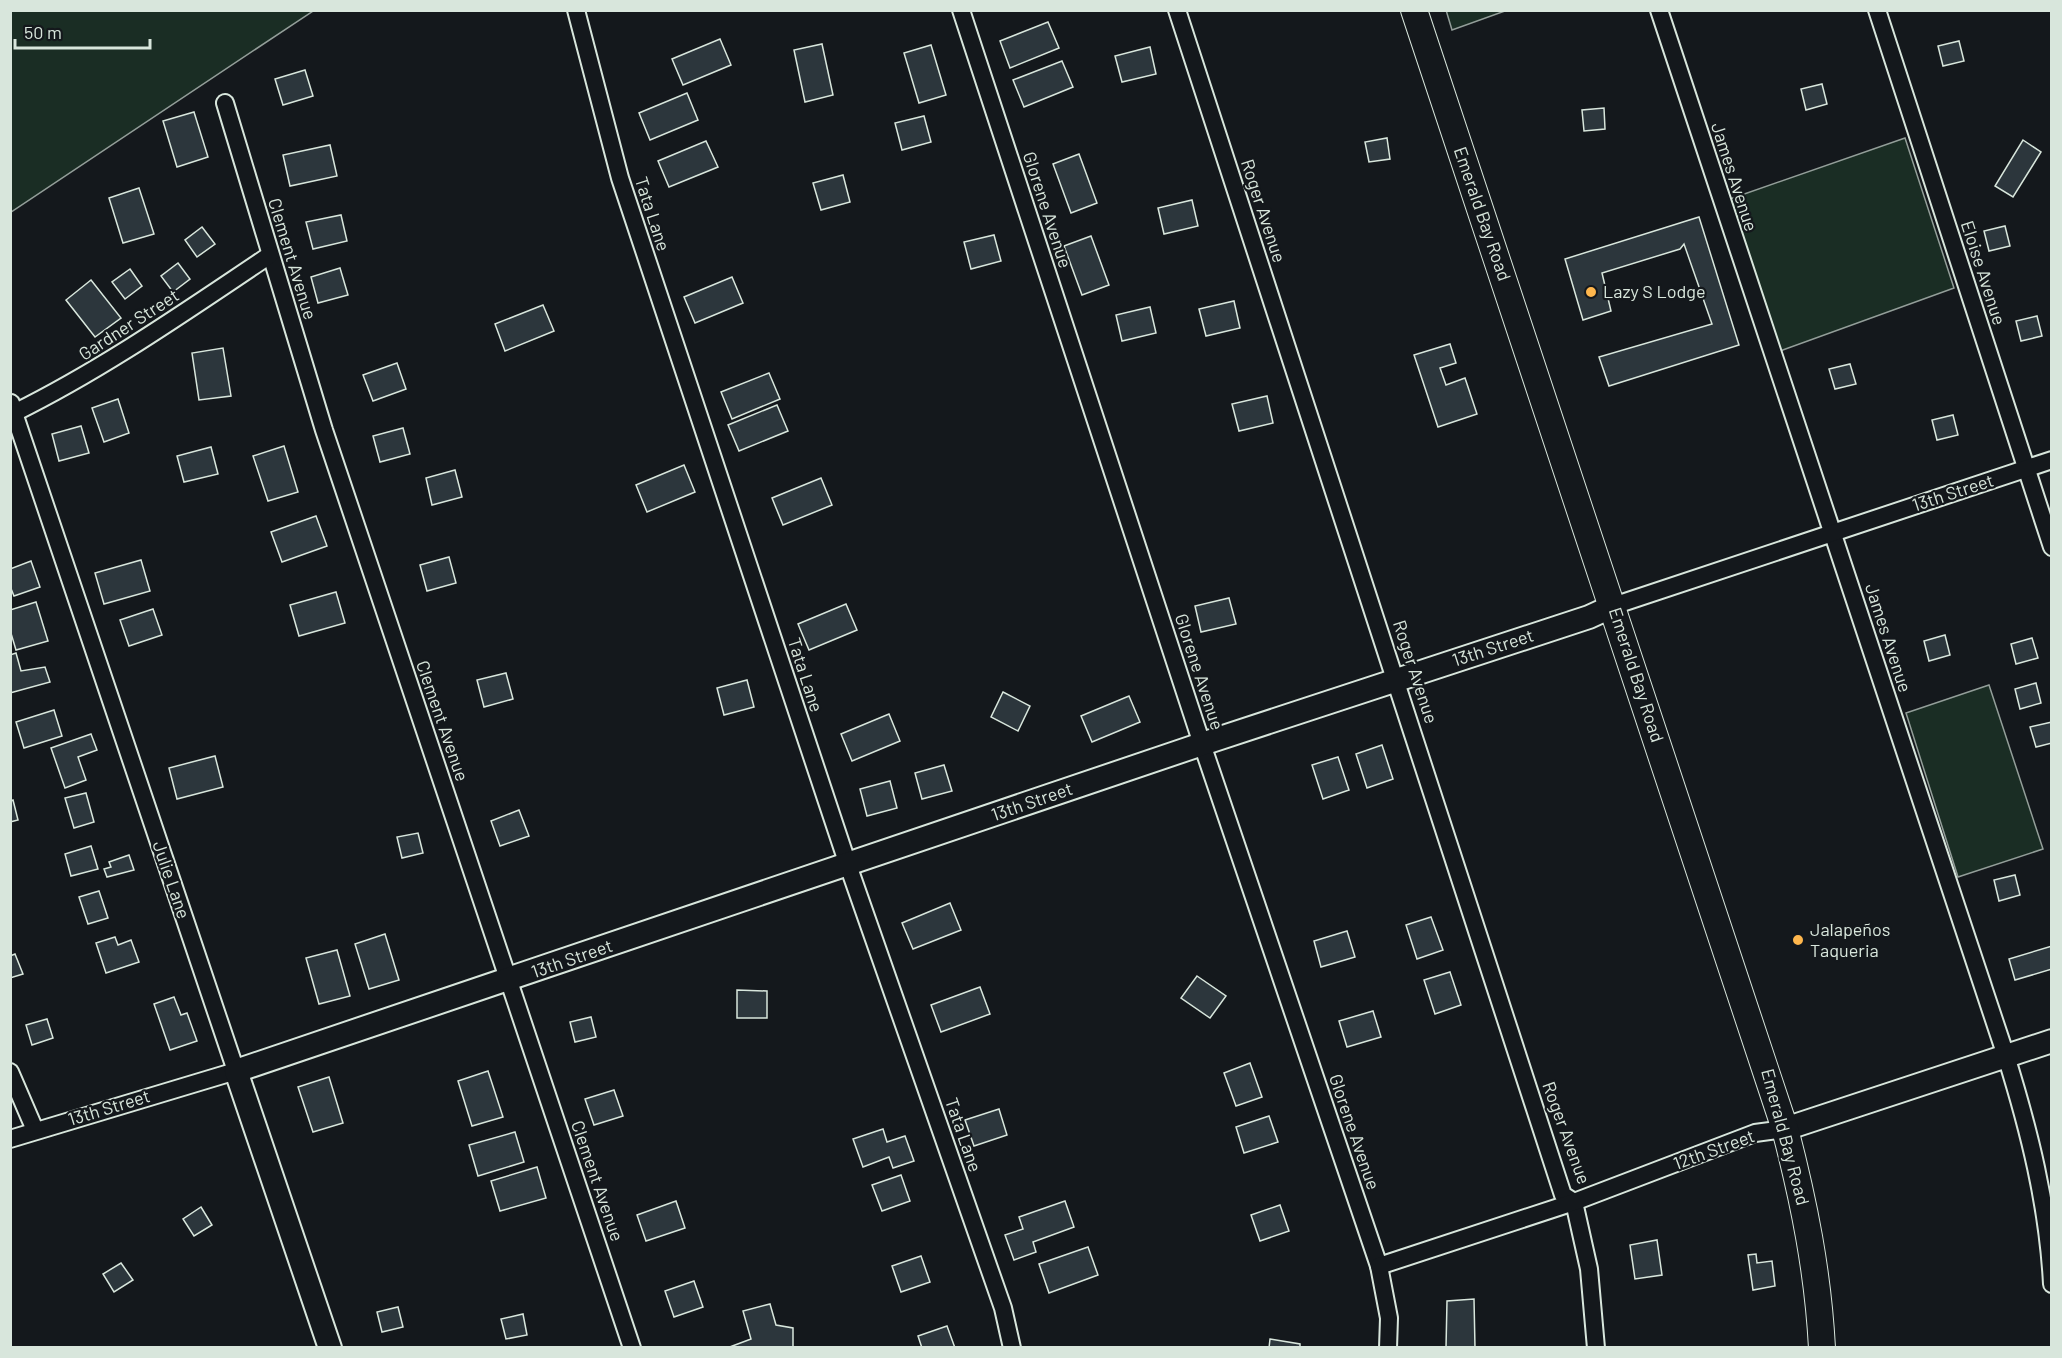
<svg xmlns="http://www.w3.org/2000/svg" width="2062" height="1358" font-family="Barlow,sans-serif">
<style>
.green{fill:#1a2d24;stroke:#939e99;stroke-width:1.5}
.building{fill:#2c363c;stroke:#d8e6dc;stroke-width:1.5}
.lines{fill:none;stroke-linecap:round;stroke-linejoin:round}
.street-casing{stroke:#d8e6dc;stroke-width:20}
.secondary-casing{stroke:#d8e6dc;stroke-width:26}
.primary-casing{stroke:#d8e6dc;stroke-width:28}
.street{stroke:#14181c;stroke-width:16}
.secondary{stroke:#14181c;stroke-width:22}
.primary{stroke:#14181c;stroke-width:26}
.poi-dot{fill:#ffb74d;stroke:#14181c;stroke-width:2}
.labels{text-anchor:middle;stroke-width:4.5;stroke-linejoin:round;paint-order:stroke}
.street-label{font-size:18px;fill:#d8e6dc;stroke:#14181c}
.poi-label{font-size:18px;fill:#d8e6dc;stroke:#14181c;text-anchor:start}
</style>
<rect width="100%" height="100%" fill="#14181c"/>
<g class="green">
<path d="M11,10H313V11L11,212Z"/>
<path d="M1446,10H1505V11L1452,30Z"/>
<path d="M1905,138L1954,288L1780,351L1730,199Z"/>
<path d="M1989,685L2043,849L1958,877L1906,713Z"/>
</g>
<g class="building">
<path d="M1048,22L1059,48L1010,68L1000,41Z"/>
<path d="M720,39L731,65L683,85L672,59Z"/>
<path d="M1959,41L1964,61L1943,66L1938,46Z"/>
<path d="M822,44L833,95L805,102L794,50Z"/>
<path d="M931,45L946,95L919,103L904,53Z"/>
<path d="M1150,47L1156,74L1122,82L1115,56Z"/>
<path d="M1062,61L1073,87L1024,107L1013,80Z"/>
<path d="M305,70L313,96L283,105L275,79Z"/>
<path d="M1822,84L1827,104L1806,110L1801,89Z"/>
<path d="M687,93L698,120L650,140L639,113Z"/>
<path d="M1604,108L1605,129L1584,131L1582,110Z"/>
<path d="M194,112L208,157L177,167L163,121Z"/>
<path d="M924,116L931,142L902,150L895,123Z"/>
<path d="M1387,138L1390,159L1369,162L1365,142Z"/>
<path d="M2023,140L2041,152L2013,197L1995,186Z"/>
<path d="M706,141L718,167L669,187L658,161Z"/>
<path d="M330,145L337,176L290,186L283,155Z"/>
<path d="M1079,154L1097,203L1071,213L1053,164Z"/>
<path d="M843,175L850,202L821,210L813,183Z"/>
<path d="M139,188L154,234L123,243L109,198Z"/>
<path d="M1192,200L1198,226L1164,234L1158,208Z"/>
<path d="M341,215L347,241L313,249L306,222Z"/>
<path d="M1699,217L1739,345L1609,386L1599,357L1712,324L1684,244L1680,249L1602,273L1611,311L1583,320L1565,259Z"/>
<path d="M2005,226L2010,246L1989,251L1984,231Z"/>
<path d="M202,227L215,244L197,257L185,240Z"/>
<path d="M994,235L1001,261L971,269L964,242Z"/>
<path d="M1091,236L1109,285L1082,295L1064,246Z"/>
<path d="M178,263L190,279L173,292L161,276Z"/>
<path d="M340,268L348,295L318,303L311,277Z"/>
<path d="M130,269L142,286L125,299L112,282Z"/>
<path d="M732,277L743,303L695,323L684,297Z"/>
<path d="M91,280L121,318L95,337L66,300Z"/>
<path d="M1234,301L1240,328L1206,336L1199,309Z"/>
<path d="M543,305L554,331L505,351L495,324Z"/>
<path d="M1150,307L1156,333L1122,341L1116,315Z"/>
<path d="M2037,316L2042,336L2021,341L2016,321Z"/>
<path d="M1450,344L1456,363L1440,368L1446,385L1465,378L1477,414L1438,427L1414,355Z"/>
<path d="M223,348L231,396L199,400L192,353Z"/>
<path d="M397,363L406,389L373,401L363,375Z"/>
<path d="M1850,364L1856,384L1835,389L1829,369Z"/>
<path d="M769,373L780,399L732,419L721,392Z"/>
<path d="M1267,396L1273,423L1239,431L1232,404Z"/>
<path d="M118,399L129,433L104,442L92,408Z"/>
<path d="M777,405L788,431L739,451L728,425Z"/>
<path d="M1953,415L1958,435L1937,440L1932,420Z"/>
<path d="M81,426L89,453L59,461L52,434Z"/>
<path d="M403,428L410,454L380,462L373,436Z"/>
<path d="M284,446L298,492L268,501L253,456Z"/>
<path d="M211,447L218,474L184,482L177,456Z"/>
<path d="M684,465L695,492L647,512L636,485Z"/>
<path d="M455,470L462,497L432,505L426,478Z"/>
<path d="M821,478L832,505L783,525L772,498Z"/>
<path d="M316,516L327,546L282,562L271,532Z"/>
<path d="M449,557L456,583L427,591L420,565Z"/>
<path d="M141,560L150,591L104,604L95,573Z"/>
<path d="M31,561L40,587L14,596L10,586V569Z"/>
<path d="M336,592L345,623L299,636L290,605Z"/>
<path d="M1229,598L1236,624L1201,632L1195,606Z"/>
<path d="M36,602L48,641L16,650L10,630V610Z"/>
<path d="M846,604L857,630L809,650L798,624Z"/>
<path d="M153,609L162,635L129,646L120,620Z"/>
<path d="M1945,635L1950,655L1929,661L1924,641Z"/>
<path d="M2032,638L2038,658L2016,664L2011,644Z"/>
<path d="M16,653L21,671L45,667L50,682L10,693V655Z"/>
<path d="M506,673L513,699L484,707L477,680Z"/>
<path d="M747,680L754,707L724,715L717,688Z"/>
<path d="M2036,683L2041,703L2020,709L2015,689Z"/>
<path d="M1003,692L1030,706L1018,731L991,717Z"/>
<path d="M1129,696L1140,722L1092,742L1081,716Z"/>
<path d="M54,710L62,736L24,748L16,722Z"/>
<path d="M889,714L900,741L852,761L841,734Z"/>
<path d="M2052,722V743L2036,747L2030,727Z"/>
<path d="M91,734L97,750L78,757L86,780L65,788L51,748Z"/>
<path d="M1382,745L1393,779L1367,788L1356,754Z"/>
<path d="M215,756L223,787L177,799L169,768Z"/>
<path d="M1338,757L1349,790L1323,799L1312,765Z"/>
<path d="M944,765L952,791L922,799L915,773Z"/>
<path d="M890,781L897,808L867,816L860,789Z"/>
<path d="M86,793L94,822L74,828L65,798Z"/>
<path d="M13,800L18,820L10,822V801Z"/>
<path d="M519,810L529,836L500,846L491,821Z"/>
<path d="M418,833L423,853L402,858L397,837Z"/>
<path d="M91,846L98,869L71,876L65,854Z"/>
<path d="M129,855L134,870L107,877L104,869L111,867L109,862Z"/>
<path d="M2015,875L2020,895L1999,901L1994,880Z"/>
<path d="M99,891L108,918L88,924L79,897Z"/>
<path d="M950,903L961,930L913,949L902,923Z"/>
<path d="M1431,917L1443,950L1417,959L1406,925Z"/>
<path d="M1347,931L1355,957L1321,967L1314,941Z"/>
<path d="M385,934L399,980L369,989L355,944Z"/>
<path d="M115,937L118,945L131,940L139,962L106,973L96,943Z"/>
<path d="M2052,946V969L2015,980L2009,959Z"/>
<path d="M337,950L350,996L319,1004L306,958Z"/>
<path d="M15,954L23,974L10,978V956Z"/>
<path d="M1450,972L1461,1005L1435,1014L1424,980Z"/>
<path d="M1197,976L1226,996L1210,1018L1181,998Z"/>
<path d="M980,987L990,1014L941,1032L931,1005Z"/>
<path d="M737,990L767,991V1018H737Z"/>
<path d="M174,997L181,1015L187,1013L197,1041L170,1050L154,1004Z"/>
<path d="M1373,1011L1381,1037L1347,1047L1339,1021Z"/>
<path d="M591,1017L596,1037L575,1042L570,1022Z"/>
<path d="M47,1019L53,1038L32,1045L26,1025Z"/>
<path d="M1250,1063L1262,1097L1236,1106L1224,1073Z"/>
<path d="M488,1071L503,1117L472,1126L458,1081Z"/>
<path d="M329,1077L343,1123L313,1132L298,1087Z"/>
<path d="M614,1090L623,1116L594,1125L585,1099Z"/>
<path d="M999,1109L1007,1135L974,1146L965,1120Z"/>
<path d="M1269,1116L1278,1142L1244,1153L1236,1127Z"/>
<path d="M883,1129L887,1142L905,1136L914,1161L893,1168L889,1157L863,1167L853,1139Z"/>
<path d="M515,1132L524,1162L478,1176L469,1145Z"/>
<path d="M537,1167L546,1198L500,1211L491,1181Z"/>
<path d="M901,1175L910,1201L882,1211L872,1185Z"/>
<path d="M676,1201L685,1228L646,1241L637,1215Z"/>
<path d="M1065,1201L1074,1227L1033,1242L1036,1252L1014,1260L1005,1235L1023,1229L1019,1217Z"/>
<path d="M1280,1205L1289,1231L1260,1241L1251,1215Z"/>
<path d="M201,1207L212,1225L194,1236L183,1219Z"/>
<path d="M1657,1240L1662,1275L1635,1279L1630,1245Z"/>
<path d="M1088,1247L1098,1275L1049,1293L1039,1264Z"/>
<path d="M1756,1254L1757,1263L1772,1261L1775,1286L1753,1290L1748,1255Z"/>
<path d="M921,1256L930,1282L901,1292L892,1266Z"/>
<path d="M121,1263L133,1280L114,1292L103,1274Z"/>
<path d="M694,1281L703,1307L674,1317L665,1291Z"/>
<path d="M1474,1299L1475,1348H1446L1447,1301Z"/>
<path d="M770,1304L776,1325L793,1328V1348H727L751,1339L743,1311Z"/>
<path d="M398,1307L403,1327L382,1332L377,1312Z"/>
<path d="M523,1314L527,1335L506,1339L501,1319Z"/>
<path d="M947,1326L955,1348H922L918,1336Z"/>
<path d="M1270,1339L1300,1344V1348H1269Z"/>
</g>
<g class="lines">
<defs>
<g id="street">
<path d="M576,10L620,178L848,865L1003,1308L1012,1348"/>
<path d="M961,10L1202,744L1379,1266L1389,1318L1388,1348"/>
<path d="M1177,10L1563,1195L1574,1202L1589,1269L1596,1348"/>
<path d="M1659,10L2006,1056C2029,1130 2048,1205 2052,1284"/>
<path d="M1877,10L2052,547"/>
<path d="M225,103L324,430L632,1348"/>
<path d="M11,403L14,413C105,368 186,311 270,255"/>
<path d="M1613,606L2052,460"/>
<path d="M10,1072L35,1130"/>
<path d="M10,1139L236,1071L14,413"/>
<path d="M1379,1266L1574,1202L1755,1133L1785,1129"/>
</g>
<g id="secondary">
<path d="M1785,1129L2052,1041"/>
<path d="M330,1348L236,1071L1202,744L1589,617L1613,606"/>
</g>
<path id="primary" d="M1414,10L1785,1129C1804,1202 1818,1272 1822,1348"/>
</defs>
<use href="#street" class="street-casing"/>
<use href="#secondary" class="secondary-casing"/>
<use href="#primary" class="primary-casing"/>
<use href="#street" class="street"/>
<use href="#secondary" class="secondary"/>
<use href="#primary" class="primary"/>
</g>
<g class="poi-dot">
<circle cx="1591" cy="292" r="6"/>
<circle cx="1798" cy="940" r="6"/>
</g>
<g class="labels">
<g class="street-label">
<text transform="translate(1734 177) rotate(72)" y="6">James Avenue</text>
<text transform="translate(1047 210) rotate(72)" y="6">Glorene Avenue</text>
<text transform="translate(1263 211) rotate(72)" y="6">Roger Avenue</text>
<text transform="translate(652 214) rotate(72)" y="6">Tata Lane</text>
<text transform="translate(1482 214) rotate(71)" y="6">Emerald Bay Road</text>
<text transform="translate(292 259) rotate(73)" y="6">Clement Avenue</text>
<text transform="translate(1983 273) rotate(72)" y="6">Eloise Avenue</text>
<text transform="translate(129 325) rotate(-33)" y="6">Gardner Street</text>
<text transform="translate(1953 493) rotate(-18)" y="6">13th Street</text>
<text transform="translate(1888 638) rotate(72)" y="6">James Avenue</text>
<text transform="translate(1493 648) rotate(-18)" y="6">13th Street</text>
<text transform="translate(1199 672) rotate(72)" y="6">Glorene Avenue</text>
<text transform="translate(1415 672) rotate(72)" y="6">Roger Avenue</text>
<text transform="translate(805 675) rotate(72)" y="6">Tata Lane</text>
<text transform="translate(1636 675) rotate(72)" y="6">Emerald Bay Road</text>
<text transform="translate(442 721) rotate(71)" y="6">Clement Avenue</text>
<text transform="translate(1032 802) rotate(-19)" y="6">13th Street</text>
<text transform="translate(171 880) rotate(71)" y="6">Julie Lane</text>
<text transform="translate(572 959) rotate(-19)" y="6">13th Street</text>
<text transform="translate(109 1108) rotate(-17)" y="6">13th Street</text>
<text transform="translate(1354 1132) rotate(71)" y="6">Glorene Avenue</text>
<text transform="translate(1566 1133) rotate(70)" y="6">Roger Avenue</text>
<text transform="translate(963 1135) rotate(71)" y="6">Tata Lane</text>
<text transform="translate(1785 1137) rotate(75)" y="6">Emerald Bay Road</text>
<text transform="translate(1714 1150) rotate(-20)" y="6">12th Street</text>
<text transform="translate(597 1181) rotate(71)" y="6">Clement Avenue</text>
</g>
<g class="poi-label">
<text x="1603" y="298">Lazy S Lodge</text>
<text x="1810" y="936">Jalapeños<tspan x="1810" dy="21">Taqueria</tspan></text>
</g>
</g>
<rect width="2062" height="1358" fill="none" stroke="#d8e6dc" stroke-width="24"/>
<path d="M15 39v9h135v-9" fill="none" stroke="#d8e6dc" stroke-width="3"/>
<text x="24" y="39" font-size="18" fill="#d8e6dc" stroke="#14181c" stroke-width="4.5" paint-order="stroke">50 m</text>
</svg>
